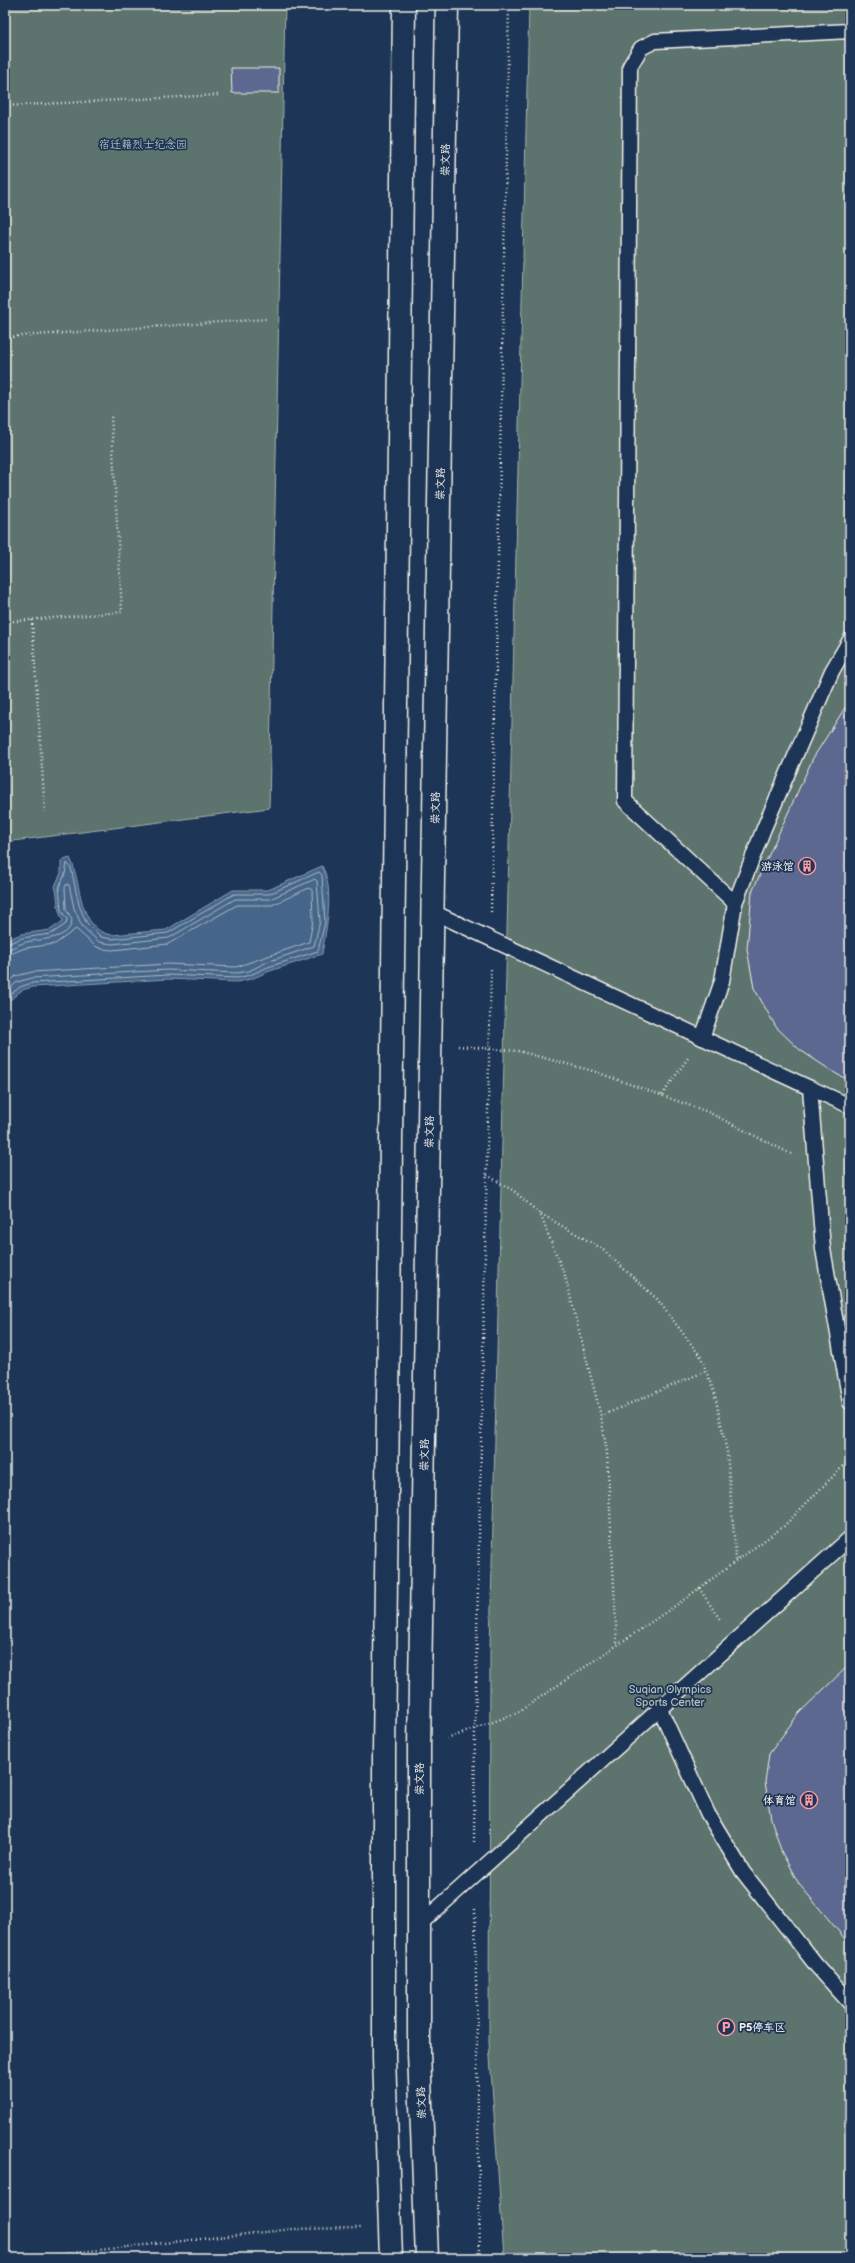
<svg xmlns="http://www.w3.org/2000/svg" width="855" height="2263" font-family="'Balsamiq Sans','LXGW WenKai TC',sans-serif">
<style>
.green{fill:#5b736e;stroke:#a8b2ab}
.water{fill:#44668a;stroke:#8a9eb0}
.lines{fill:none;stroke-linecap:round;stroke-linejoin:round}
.shore{stroke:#aeb9c2;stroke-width:1}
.building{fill:#5b688f;stroke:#f4f1e8}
.lane-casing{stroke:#f4f1e8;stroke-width:17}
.secondary-casing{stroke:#f4f1e8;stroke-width:25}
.path{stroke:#f4f1e8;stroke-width:2.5;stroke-dasharray:1 3;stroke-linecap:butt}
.lane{stroke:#1d3557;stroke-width:14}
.secondary{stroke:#1d3557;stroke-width:22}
.labels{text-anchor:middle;stroke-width:3.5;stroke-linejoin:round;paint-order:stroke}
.park-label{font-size:11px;fill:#b7bfb7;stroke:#1d3557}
.street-label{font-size:11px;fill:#f4f1e8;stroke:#1d3557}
.poi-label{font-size:11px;font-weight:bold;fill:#f4f1e8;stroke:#1d3557;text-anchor:end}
</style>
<rect width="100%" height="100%" fill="#1d3557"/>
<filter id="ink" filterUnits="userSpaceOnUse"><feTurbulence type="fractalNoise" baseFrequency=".025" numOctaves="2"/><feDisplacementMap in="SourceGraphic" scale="8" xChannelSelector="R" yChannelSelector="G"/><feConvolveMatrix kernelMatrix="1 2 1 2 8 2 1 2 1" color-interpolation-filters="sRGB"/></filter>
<g filter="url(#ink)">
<g class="green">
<path d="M5,5H285L269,808L5,842Z"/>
<path d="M529,5H850V2258H504L489,2042L490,1649Z"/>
</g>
<path class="water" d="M70,858C82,881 77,930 112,935L166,930L233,890H268L322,866C335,889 326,929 322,954L270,971L251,979L237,982L168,979L33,987L22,990L5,1004V941L21,934L50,930L63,921C56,908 59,900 55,886L61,873V861Z"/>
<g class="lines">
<g class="shore">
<path d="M5,945L22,938L51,934L66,924L67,919L61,910L59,887L65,874L67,863L71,868L79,905L86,922L101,937L112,939L168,933L234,894H269L319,872L322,875L325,922L318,951L268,967L250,975L237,978L168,975L32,983L20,987L5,999"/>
<path d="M5,950C12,949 17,945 23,943C37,938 70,942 72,920L66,909L65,887L67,884L69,885L74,908L82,926L99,942L112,944L169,938L235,899H270L315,879L317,881L320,921L314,946L267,962L249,971L237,973L168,970L32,978L17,982L5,993"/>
<path d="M5,956L25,948L55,944L76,929L95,946L102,949L113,950L168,944L237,905H272L309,888L312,890L313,921L309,942L236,967L168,964L32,972L16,976L5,985"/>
</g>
</g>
<g class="building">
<path d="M231,68H279V93H232Z"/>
<path d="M850,700V1080L838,1075L800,1050L776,1027L754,988L747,949L752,892L813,758Z"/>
<path d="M850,1664V1945L799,1884L782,1853L771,1819L765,1782L769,1754L799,1713Z"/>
</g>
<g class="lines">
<defs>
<g id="lane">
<path d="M735,903L625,801L630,66L641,48L655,41L850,31"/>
<path d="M433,912L810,1088L823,1249L850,1402"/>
<path d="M702,1038L722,981L735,903L764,828L832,671L850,640"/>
<path d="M810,1088L850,1106"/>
<path d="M660,1709L708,1814L743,1872L816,1965L850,2003"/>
<path d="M419,1925L850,1538"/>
</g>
<g id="secondary">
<path d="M391,2258L384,2057V1754L404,5"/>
<path d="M427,2258L419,2053V1749L447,5"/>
</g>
</defs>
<use href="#lane" class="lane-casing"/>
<use href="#secondary" class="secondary-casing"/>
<g class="path">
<path d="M5,106L219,95"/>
<path d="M5,337L266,319"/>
<path d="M32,620L45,812"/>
<path d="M5,622L122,612L111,414"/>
<path d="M491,912L509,5"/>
<path d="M458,1046L518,1051L593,1071L708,1112L791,1154"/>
<path d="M662,1095L688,1058"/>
<path d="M487,1175L514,1191L540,1214L565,1276L601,1416L607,1452L617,1644"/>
<path d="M541,1214L601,1248L657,1299L701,1357L715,1395L727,1452L736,1560"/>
<path d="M601,1416L706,1371"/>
<path d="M699,1588L721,1621"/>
<path d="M447,1739L517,1713L675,1606L784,1526L850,1459"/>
<path d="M474,1842L475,1729L491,967"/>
<path d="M475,1909L480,2258"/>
<path d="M25,2258L293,2229L361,2228"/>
</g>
<use href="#lane" class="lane"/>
<use href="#secondary" class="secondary"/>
</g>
</g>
<defs>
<symbol id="building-ring" viewBox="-11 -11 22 22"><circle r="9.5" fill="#1d3557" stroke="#ff9aa2" stroke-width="1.5"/><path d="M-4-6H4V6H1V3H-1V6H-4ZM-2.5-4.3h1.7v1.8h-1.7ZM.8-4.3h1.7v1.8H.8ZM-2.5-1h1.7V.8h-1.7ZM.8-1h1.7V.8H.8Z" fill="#ff9aa2"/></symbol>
<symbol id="parking-ring" viewBox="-11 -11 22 22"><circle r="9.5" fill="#1d3557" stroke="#ff9aa2" stroke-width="1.5"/><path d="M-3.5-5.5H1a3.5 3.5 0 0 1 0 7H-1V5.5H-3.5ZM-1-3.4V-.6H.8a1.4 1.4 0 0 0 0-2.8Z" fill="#ff9aa2"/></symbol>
</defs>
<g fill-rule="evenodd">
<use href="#building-ring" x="797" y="856" width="20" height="20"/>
<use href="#building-ring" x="799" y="1790" width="20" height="20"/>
<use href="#parking-ring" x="716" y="2017" width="20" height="20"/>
</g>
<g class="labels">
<g class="park-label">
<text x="143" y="148">宿迁籍烈士纪念园</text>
<text x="670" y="1693">Suqian Olympics<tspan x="670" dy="13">Sports Center</tspan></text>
</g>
<g class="street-label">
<text transform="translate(445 160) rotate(-89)" y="4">崇文路</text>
<text transform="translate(440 484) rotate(-89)" y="4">崇文路</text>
<text transform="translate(435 808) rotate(-89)" y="4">崇文路</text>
<text transform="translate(429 1132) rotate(-89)" y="4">崇文路</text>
<text transform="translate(424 1455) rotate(-89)" y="4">崇文路</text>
<text transform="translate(419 1779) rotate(-90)" y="4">崇文路</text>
<text transform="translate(421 2103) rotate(-92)" y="4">崇文路</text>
</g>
<g class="poi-label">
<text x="794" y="870">游泳馆</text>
<text x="796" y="1804">体育馆</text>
<text x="739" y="2031" text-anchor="start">P5停车区</text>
</g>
</g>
<rect width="855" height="2263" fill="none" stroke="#1d3557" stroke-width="20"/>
<rect x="10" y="10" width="835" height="2243" fill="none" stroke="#f4f1e8" stroke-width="1.5" filter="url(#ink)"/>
</svg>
